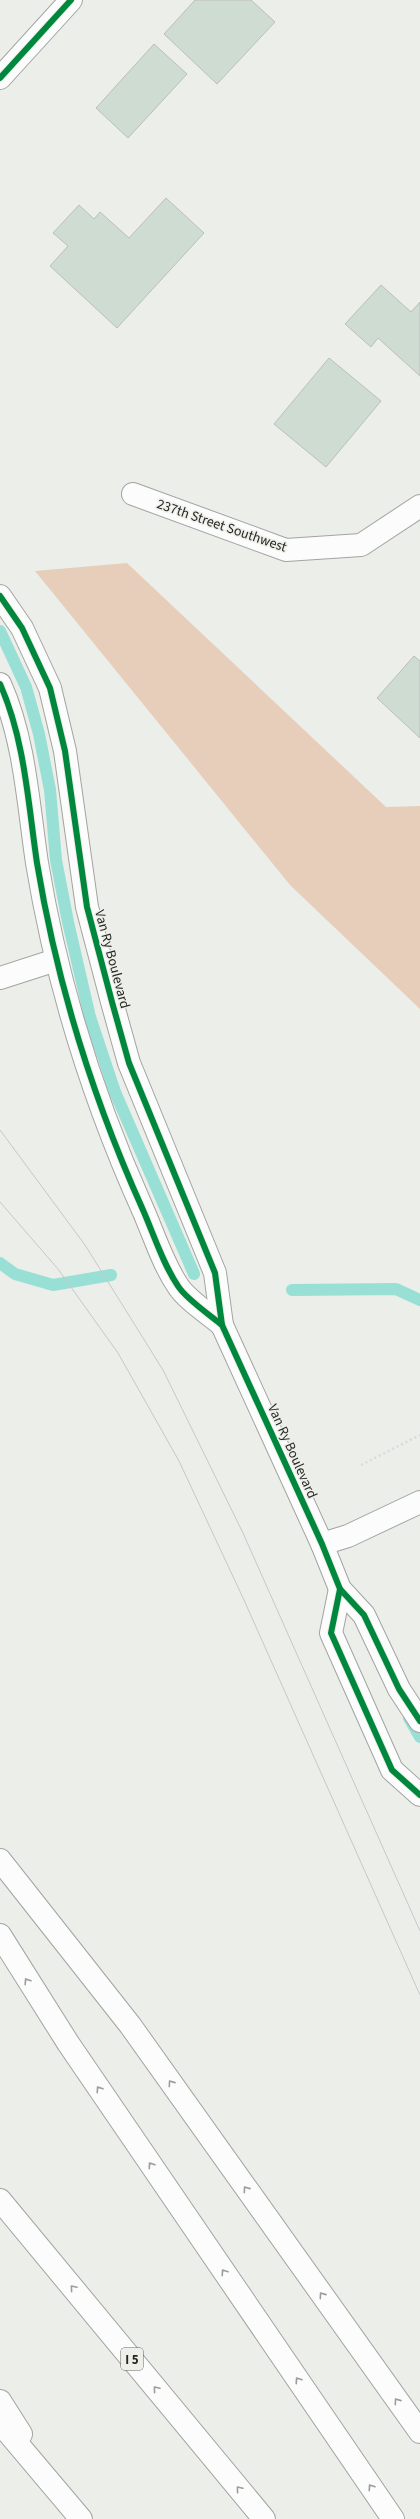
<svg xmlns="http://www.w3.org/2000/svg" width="420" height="2519" font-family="'Source Sans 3',sans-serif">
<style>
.green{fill:#e7cebb}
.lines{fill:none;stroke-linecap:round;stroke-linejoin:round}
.stream{stroke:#98dfd5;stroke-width:12}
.building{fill:#cedcd1;stroke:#bcbebb}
.minor-casing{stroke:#a2a4a0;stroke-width:24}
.major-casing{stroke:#a2a4a0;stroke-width:24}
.highway-casing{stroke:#a2a4a0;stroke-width:24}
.path{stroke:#dadada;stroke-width:2.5;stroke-dasharray:2 3;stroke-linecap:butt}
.minor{stroke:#fcfcfc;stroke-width:22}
.major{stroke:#fcfcfc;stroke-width:22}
.highway{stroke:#fcfcfc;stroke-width:22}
.tram{stroke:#c7c8c7;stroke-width:1}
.cycleway-casing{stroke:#edefe8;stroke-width:8}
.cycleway{stroke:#00873e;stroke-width:6}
.oneway{stroke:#9c9d9b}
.labels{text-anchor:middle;stroke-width:3;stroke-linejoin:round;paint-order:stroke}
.shield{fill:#edefe8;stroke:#626460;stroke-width:1}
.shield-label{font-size:13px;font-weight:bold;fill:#272825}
.street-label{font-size:14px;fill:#272825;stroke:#edefe8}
</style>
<rect width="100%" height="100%" fill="#eceee9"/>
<path class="green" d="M127,563L386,807L420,806V1009L290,885L35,571Z"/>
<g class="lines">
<g class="stream">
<path d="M0,631L26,687L39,734L50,790L56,860L68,922L90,1017L115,1092L194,1274"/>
<path d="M0,1263L15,1274L53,1285L111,1275"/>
<path d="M292,1290L396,1289L420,1300"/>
<path d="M409,1718L420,1737"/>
</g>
</g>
<g class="building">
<path d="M195,0H251L275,22L217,84L164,34Z"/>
<path d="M154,44L187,74L128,138L96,108Z"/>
<path d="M166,198L204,233L117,328L50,266L68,246L53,233L79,205L94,219L100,212L129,238Z"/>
<path d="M381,285L411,312L420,302V376L378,338L371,347L345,324Z"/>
<path d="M329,358L381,401L326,467L274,424Z"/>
<path d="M414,656L420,661V738L377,698Z"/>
</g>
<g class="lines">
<defs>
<g id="minor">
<path d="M133,494L286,550L361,545L420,506"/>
<path d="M0,596L22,628L50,688L65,751L87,907L112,1002L129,1063L215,1273L222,1325L322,1544L340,1589L364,1615L399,1689L420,1721"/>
<path d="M0,684C25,740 28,803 37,863C57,984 93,1099 143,1210C154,1235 163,1264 178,1286C186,1299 210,1315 222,1325"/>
<path d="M0,978L56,960"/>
<path d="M322,1544L348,1536L420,1502"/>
<path d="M340,1589L331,1633L392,1770L420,1795"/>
</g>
<path id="major" d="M0,78L71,0"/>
<g id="highway">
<path d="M0,1860L130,2025L420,2432"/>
<path d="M0,1935L68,2043L393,2519"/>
<path d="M0,2200L264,2519"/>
<path d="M0,2401L21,2434"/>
<path d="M0,2423L81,2519"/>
</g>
</defs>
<use href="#minor" class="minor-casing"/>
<use href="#major" class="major-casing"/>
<use href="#highway" class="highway-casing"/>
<path class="path" d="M361,1465L420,1435"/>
<use href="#minor" class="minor"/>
<use href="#major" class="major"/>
<use href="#highway" class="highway"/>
<g class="tram">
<path d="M0,1130L85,1245L163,1370L243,1533L420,1931"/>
<path d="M0,1202L58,1269L118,1353L179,1461L244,1600L420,1995"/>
</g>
<defs>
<g id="cycleway">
<path d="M0,78L71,0"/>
<path d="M0,596L22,628L50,688L65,751L87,907L112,1002L129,1063L215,1273L222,1325L322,1544L340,1589L364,1615L399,1689L420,1721"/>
<path d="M0,684C25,740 28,803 37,863C57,984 93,1099 143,1210C154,1235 163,1264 178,1286C186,1299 210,1315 222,1325"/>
<path d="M340,1589L331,1633L392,1770L420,1795"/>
</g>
</defs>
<use href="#cycleway" class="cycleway-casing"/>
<use href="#cycleway" class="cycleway"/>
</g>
<defs><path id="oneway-chevron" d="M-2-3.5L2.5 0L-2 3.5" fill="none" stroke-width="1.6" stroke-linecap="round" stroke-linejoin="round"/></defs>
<g class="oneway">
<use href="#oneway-chevron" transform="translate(27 1981) rotate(-123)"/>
<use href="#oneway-chevron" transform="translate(171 2083) rotate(-125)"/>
<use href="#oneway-chevron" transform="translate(99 2089) rotate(-124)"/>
<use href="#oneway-chevron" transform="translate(151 2165) rotate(-124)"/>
<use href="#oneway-chevron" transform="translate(246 2189) rotate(-125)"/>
<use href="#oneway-chevron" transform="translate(224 2272) rotate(-124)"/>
<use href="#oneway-chevron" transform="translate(73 2288) rotate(-130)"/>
<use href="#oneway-chevron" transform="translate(322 2295) rotate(-125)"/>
<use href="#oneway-chevron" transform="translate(298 2380) rotate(-124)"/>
<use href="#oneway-chevron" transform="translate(156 2389) rotate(-130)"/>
<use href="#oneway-chevron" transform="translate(397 2401) rotate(-125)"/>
<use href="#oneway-chevron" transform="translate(371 2487) rotate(-124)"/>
<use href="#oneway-chevron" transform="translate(239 2489) rotate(-130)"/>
</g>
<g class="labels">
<rect class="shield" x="121" y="2348" width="22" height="22" rx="3"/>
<g class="shield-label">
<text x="132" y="2364">I 5</text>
</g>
<g class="street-label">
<text transform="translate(222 525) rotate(19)" y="5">237th Street Southwest</text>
<text transform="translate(113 959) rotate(75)" y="5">Van Ry Boulevard</text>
<text transform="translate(293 1451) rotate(66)" y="5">Van Ry Boulevard</text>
</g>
</g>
</svg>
